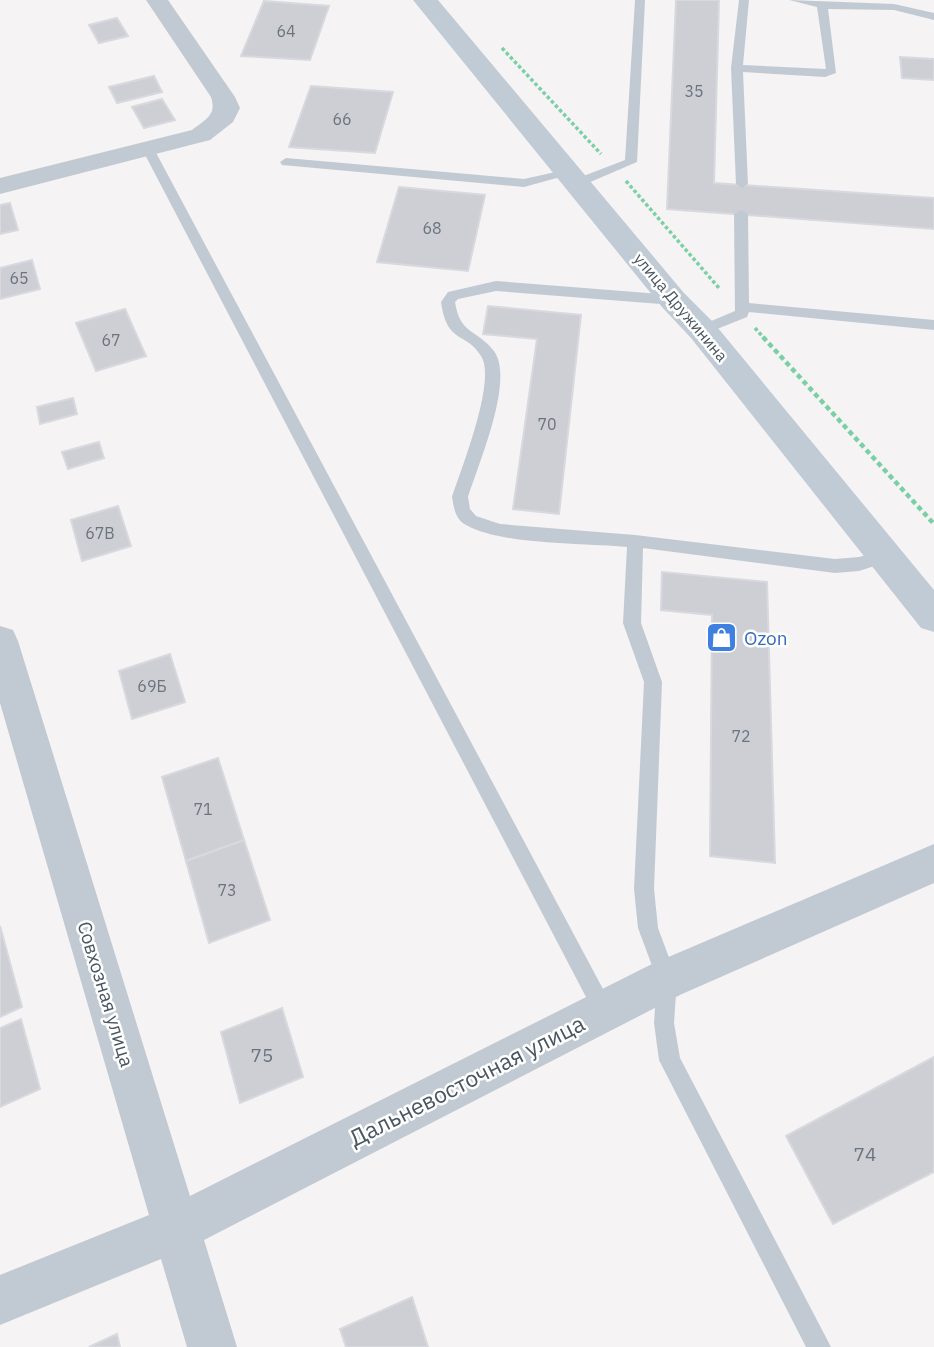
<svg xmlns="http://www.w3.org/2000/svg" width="934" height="1347" font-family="'IBM Plex Sans',sans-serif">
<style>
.building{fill:#cdcfd5;stroke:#d7d9de;stroke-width:2}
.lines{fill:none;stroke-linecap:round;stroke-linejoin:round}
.path-far1{stroke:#7ad0a6;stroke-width:3.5;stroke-dasharray:3.5 2.5;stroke-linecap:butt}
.path{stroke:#7ad0a6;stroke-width:4.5;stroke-dasharray:5 3.5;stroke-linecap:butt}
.service{fill:#c1cad2;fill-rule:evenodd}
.minor{fill:#c1cad2;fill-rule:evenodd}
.secondary{fill:#c1cbd6;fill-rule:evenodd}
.labels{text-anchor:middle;stroke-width:5;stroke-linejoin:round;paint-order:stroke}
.number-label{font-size:16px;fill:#6b747e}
.far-street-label{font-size:16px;fill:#4a5661;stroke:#fff}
.shop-label{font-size:19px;fill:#366cbe;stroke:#fff;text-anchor:start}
.street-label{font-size:19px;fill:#4a5661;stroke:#fff}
.near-number-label{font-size:19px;fill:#6b747e}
.near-street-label{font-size:23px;fill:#4a5661;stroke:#fff}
</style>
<rect width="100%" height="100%" fill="#f5f3f3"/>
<g class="building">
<path d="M676,0H719L714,183L934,198V229L667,209Z"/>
<path d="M264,1L329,6L310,60L241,56Z"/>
<path d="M117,18L128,36L99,43L89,25Z"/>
<path d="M900,57L934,59V80L902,78Z"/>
<path d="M154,76L162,92L117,103L109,87Z"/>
<path d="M311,86L393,92L375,153L289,147Z"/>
<path d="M162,99L175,120L144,128L132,107Z"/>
<path d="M399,187L485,195L468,271L377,262Z"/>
<path d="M10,203L18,230L0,234V205Z"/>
<path d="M32,260L40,289L0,299V268Z"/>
<path d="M488,306L581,315L559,514L513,509L537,339L483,334Z"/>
<path d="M125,309L146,356L96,371L76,323Z"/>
<path d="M73,398L77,414L40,424L37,407Z"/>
<path d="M99,442L104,458L68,469L62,452Z"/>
<path d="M118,506L131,546L82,561L71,520Z"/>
<path d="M662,572L767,582L775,863L710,856L712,615L661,610Z"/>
<path d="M170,654L185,702L132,719L119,671Z"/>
<path d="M218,758L244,840L186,861L162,777Z"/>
<path d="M244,840L270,920L209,943L186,861Z"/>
<path d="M0,926L22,1007L0,1017Z"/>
<path d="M282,1008L303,1077L240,1103L221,1032Z"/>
<path d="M21,1019L40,1089L0,1107V1028Z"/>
<path d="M934,1057V1172L833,1224L786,1136Z"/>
<path d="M412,1297L428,1347H346L340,1329Z"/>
<path d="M117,1334L120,1347H89Z"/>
</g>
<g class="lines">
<g class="path-far1">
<path d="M502,48L601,154"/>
<path d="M626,181L719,288"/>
<path d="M755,328L764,338"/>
</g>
<path class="path" d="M763,337L934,524"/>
<g class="service">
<path d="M635,0H645L637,162L581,186H573V180L625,160Z"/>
<path d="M739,0H749L743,65L826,69L817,7L789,0L894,4L934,13V20L894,10L828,9L836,73L825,77L743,72L748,184L742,188L736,184L731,68Z"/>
<path d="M148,145L154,149L611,1004L614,1011L611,1018L604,1021L597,1018L142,149Z"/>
<path d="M286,158L524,179L569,169L575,173L524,187L282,165L280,162Z"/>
<path d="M741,210L748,214L749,303L934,320V330L749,312L747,317L707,333H697V327L735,311L734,214Z"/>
<path d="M496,281L673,295L680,300L673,305L496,291L458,299L455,302C460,335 477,329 494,351C515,380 478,465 468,497L470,509L476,516L500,524L635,535L835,559L859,557L884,550L892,556L890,561L859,571L835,573L643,548L641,623L662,682L654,889L658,928L677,979L674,1023L680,1058L831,1347H806L659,1060L654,1023L657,979L638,928L634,889L644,682L623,623L627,547C584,543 501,545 466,525C455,519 454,508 452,497C461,469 497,380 481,356C466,331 447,345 441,302L448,292Z"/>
</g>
<g class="minor">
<path d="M146,0H168L235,97L240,108L233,122L210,140L0,194V178L192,130C206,119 217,115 211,97Z"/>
<path d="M0,626L13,630L18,641L190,1196L652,964L934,844V883L682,994L204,1240L237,1347H187L161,1259L0,1325V1275L149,1215L0,703Z"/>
</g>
<path class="secondary" d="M413,0H438L684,293L713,322L934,590V632L921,628L691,338L662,307Z"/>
</g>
<defs>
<symbol id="shop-square" viewBox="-11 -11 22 22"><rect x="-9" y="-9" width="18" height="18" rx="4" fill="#3f7fe0" stroke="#fff"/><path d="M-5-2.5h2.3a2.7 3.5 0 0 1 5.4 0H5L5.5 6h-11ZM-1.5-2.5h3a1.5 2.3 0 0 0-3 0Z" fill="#fff"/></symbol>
</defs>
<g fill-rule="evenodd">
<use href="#shop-square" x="704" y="620" width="35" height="35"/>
</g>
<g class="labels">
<g class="number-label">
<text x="286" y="37">64</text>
<text x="694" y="97">35</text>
<text x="342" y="125">66</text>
<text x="432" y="234">68</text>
<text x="19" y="284">65</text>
<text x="111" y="346">67</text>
<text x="547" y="430">70</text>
<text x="100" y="539">67В</text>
<text x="152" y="692">69Б</text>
<text x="741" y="742">72</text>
<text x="203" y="815">71</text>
<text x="227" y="896">73</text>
</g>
<g class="far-street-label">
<text transform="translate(681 307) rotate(50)" y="6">улица Дружинина</text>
</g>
<g class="shop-label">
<text x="744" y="645">Ozon</text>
</g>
<g class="street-label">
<text transform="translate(106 994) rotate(73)" y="7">Совхозная улица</text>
</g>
<g class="near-number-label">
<text x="262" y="1062">75</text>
<text x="865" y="1161">74</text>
</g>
<g class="near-street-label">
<text transform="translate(467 1081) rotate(-27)" y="8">Дальневосточная улица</text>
</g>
</g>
</svg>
